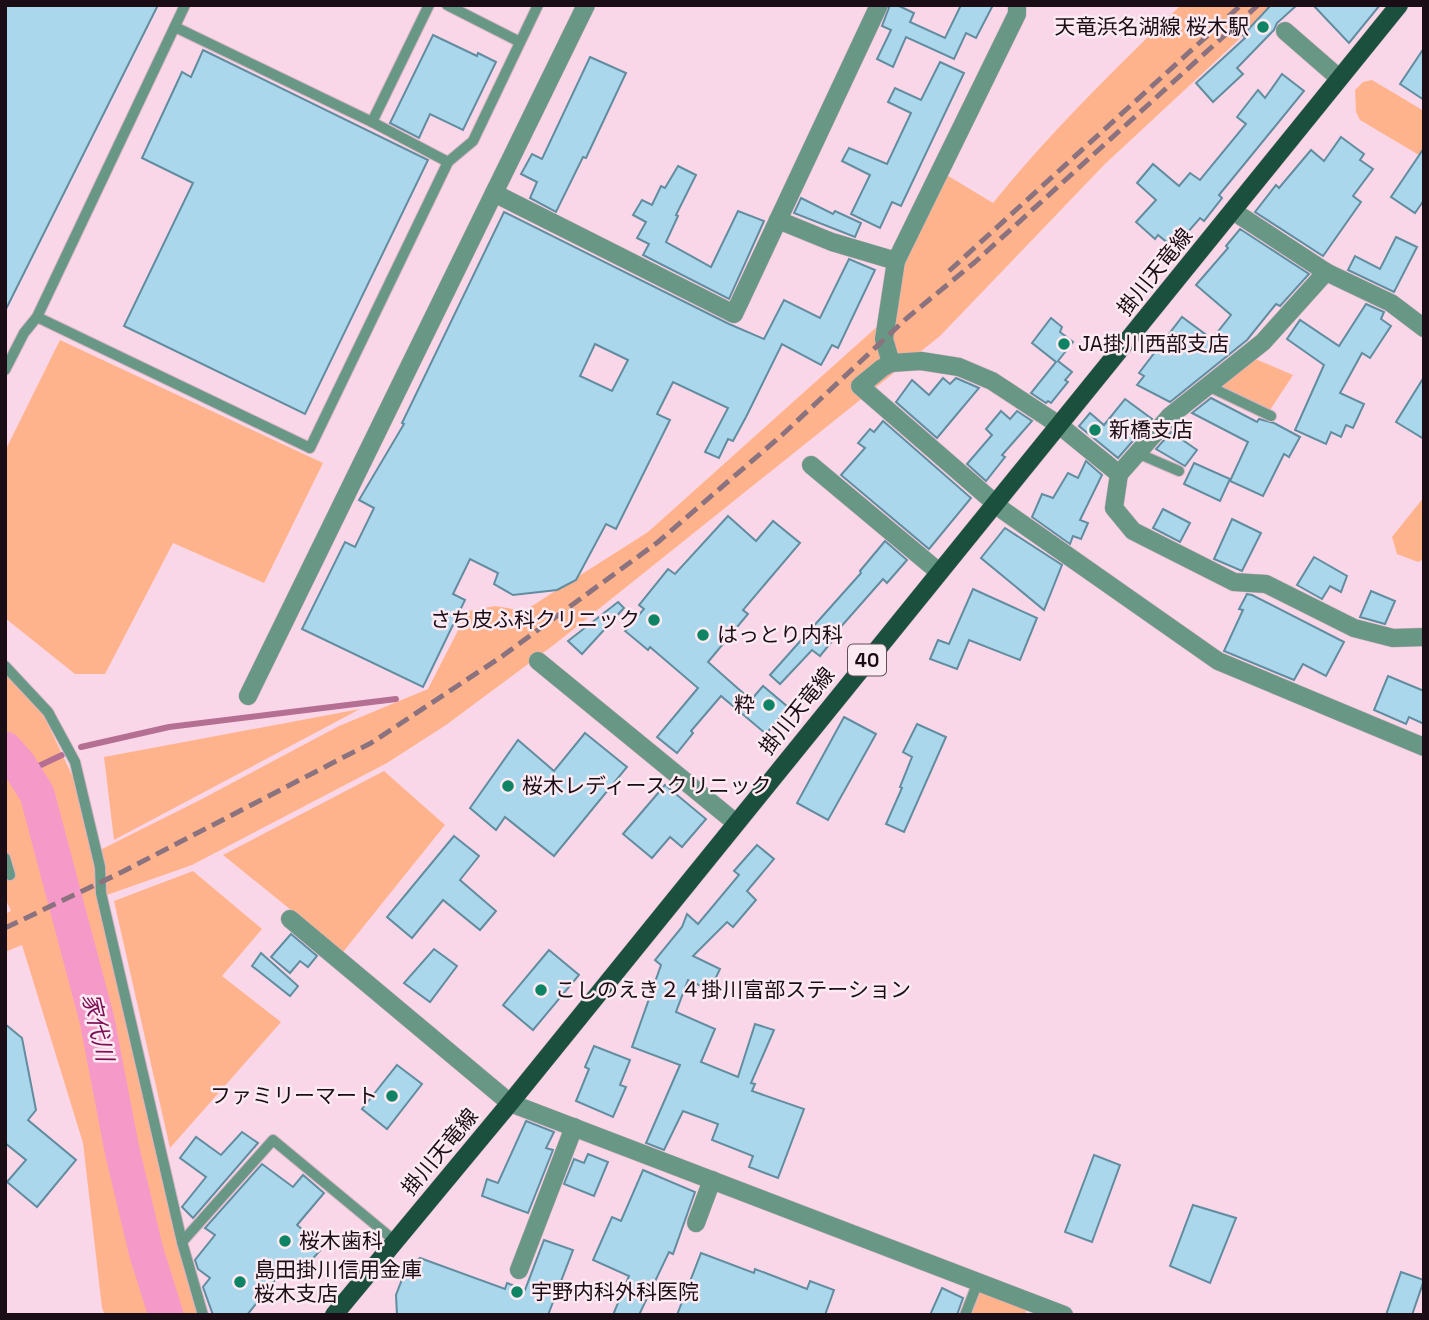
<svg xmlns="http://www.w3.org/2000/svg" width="1429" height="1320" font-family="'Space Grotesk','Noto Sans JP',sans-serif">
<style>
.green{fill:#ffb38d}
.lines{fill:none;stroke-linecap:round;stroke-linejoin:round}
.stream{stroke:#b46f93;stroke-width:6}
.river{stroke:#f599c9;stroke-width:35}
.building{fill:#aad7eb;stroke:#628c9f;stroke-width:2;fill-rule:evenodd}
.lane-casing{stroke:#d2b3c2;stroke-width:12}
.street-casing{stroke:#d2b3c2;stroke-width:19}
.primary-casing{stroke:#d2b3c2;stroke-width:19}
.lane{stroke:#699785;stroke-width:10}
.street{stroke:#699785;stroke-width:18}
.primary{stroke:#1b503e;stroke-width:18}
.rail{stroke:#8b727f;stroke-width:5;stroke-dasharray:14 7;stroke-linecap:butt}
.poi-dot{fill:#0e8464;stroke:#fceaf2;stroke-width:2.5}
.labels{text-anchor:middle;stroke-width:5;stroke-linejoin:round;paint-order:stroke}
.shield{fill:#fceaf2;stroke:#5e4f57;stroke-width:2}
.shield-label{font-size:19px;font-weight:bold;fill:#1b0d15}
.poi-label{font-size:21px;fill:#1b0d15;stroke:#fceaf2;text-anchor:start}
.street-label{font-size:21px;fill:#1b0d15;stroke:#fceaf2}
.water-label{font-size:23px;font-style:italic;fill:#7d0f56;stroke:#fceaf2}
</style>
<rect width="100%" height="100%" fill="#fad7e8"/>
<g class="green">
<path d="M1181,5H1276L1105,164L940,336L555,644L446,725L387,763L192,865L104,896L199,1315H105L102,1308L83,1143L22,945L5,952V914L11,911L5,898V672L36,699L80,792L94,853L198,801L339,726L428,689L468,611L495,606L524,611L648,532L889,316L896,261L945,174L993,203C1050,132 1115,69 1181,5Z"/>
<path d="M1372,80L1424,111V158L1360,120L1356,112L1355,90L1363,82Z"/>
<path d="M60,340L323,463L264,583L173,543L105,674H75L5,618V451Z"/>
<path d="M1253,358L1293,375L1270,410L1221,386Z"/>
<path d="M1424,497V559L1418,562L1397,554L1392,537Z"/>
<path d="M360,709L114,840L104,757Z"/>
<path d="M384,771L445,825L343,952L223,855Z"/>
<path d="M193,871L262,929L222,976L281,1022L170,1148L114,901Z"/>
<path d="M981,1290L1028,1307L1025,1315H971Z"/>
</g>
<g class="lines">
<g class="stream">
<path d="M81,747L169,727L396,699"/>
<path d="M24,773L62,755"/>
</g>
<path class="river" d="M5,749L19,765L37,794L97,1020L122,1150L146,1251L166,1315"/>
</g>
<g class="building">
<path d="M5,5H158L5,311Z"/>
<path d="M890,5H897L914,13L910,22L945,38L961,5H993L976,38L966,33L954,59L906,37L893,67L877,59L891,30L882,26Z"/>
<path d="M1271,5H1297L1277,23L1274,30L1237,68L1243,74L1213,102L1196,83L1245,38L1243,35Z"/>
<path d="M1313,5H1380L1349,43Z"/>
<path d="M433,35L477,56L478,53L496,62L463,130L430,114L419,138L390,123Z"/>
<path d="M1424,48V100L1400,84Z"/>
<path d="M203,50L428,160L305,414L124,326L193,183L142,158L182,72L191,77Z"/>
<path d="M590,57L626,73L586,158L583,157L556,212L530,198L537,182L521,174L532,154L542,159Z"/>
<path d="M940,62L964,73L901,206L892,202L880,228L851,214L870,175L842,161L849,148L887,164L911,113L888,102L895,88L921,100Z"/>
<path d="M1282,74L1304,91L1219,195L1222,198L1204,221L1200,218L1174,248L1158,235L1155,239L1136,222L1156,200L1137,183L1153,164L1179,186L1190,173L1200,180L1246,124L1237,117L1258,90L1265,98Z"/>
<path d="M1341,137L1364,154L1360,160L1373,169L1353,196L1361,202L1323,256L1255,212L1276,185L1279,188L1311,150L1324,161Z"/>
<path d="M1424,148V200L1415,213L1391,197Z"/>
<path d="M678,166L696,175L676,215L678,216L666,242L711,267L738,211L764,221L729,299L643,255L649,244L637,238L646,222L633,215L642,200L652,205L661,186L665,188Z"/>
<path d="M801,198L833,214L835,211L861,223L855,237L794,213Z"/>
<path d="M504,212L729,324L764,339L784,300L820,318L849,259L875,270L838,348L832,345L821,365L782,344L746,417L733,441L728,439L719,458L705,452L728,408L673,382L657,414L670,420L616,529L606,524L576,580L557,590L513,595L494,584L498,573L470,559L453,594L465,600L423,687L302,629L345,542L355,547L374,508L359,500L404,424L402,423ZM595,344L628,360L612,391L580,376Z"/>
<path d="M1240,229L1309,274L1280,306L1276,304L1247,340L1170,402L1137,385L1144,376L1139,373L1182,317L1212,339L1231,315L1196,285L1228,248L1226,246Z"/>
<path d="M1396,237L1417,247L1394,292L1348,270L1355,256L1380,269Z"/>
<path d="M1366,304L1384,312L1381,319L1391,326L1370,358L1362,353L1340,393L1364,404L1353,428L1346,425L1341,437L1331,432L1326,444L1295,430L1324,365L1287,339L1300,320L1339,346Z"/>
<path d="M1051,318L1062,327L1060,332L1073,342L1058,361L1072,372L1065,380L1068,382L1051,403L1048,401L1046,403L1031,393L1056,362L1032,343Z"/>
<path d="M1424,377V439L1396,422Z"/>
<path d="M943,378L950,384L956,378L979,388L937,438L896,402L912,380L929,395Z"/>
<path d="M1211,398L1257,422L1259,419L1274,423L1300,437L1289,457L1284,454L1263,496L1230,481L1248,442L1192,413Z"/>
<path d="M1125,399L1152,419L1118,458L1079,426L1090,413L1104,425Z"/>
<path d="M1001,411L1010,419L1017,411L1032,421L1002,455L1005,457L986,481L967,464L992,435L986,429Z"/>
<path d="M883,421L971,498L929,549L841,475L865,448L858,443L870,429L874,432Z"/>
<path d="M1171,432L1197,450L1185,466L1156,449Z"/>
<path d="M1086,461L1102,475L1080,520L1088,523L1081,539L1073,536L1070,544L1032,517L1042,494L1053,498L1068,473L1078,478Z"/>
<path d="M1194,463L1230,479L1220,501L1184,484Z"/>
<path d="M1163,509L1190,523L1180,542L1153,528Z"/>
<path d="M728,516L756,541L773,521L800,543L743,610L748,614L708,662L751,700L763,686L788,707L766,734L721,696L691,731L693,733L677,753L657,737L698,688L650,647L648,650L625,631L644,609L639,605L668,569L675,574Z"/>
<path d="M1232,519L1261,533L1242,571L1214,559Z"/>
<path d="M1005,528L1062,565L1044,610L981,558Z"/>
<path d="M885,541L907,560L887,583L883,579L831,638L833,640L820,656L812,650L780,684L770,675L861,573L860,571Z"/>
<path d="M1314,557L1347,576L1341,592L1330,586L1322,599L1297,585Z"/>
<path d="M973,589L1037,618L1020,660L969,640L957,669L930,659L938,640L949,644Z"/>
<path d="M1371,591L1395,601L1385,624L1360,617Z"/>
<path d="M1247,594L1252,595L1344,642L1326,676L1303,664L1294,680L1224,651L1243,610L1239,609Z"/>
<path d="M618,602L624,608L582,654L568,641Z"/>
<path d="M1388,676L1424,691V724L1409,717L1406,724L1374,710Z"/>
<path d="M844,717L876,734L828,820L797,803Z"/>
<path d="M917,724L946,737L904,832L886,824L902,788L900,787L912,757L903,752Z"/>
<path d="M585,733L627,767L554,856L505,817L496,830L470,808L518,740L554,771Z"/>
<path d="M665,785L706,819L682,847L670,837L652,858L623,834Z"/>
<path d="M454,836L479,856L460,880L496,911L480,930L443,900L412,938L387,917Z"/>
<path d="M757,845L774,859L747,891L756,900L733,927L727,922L693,956L720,969L710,990L688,980L676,1012L715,1029L701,1062L738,1077L755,1024L774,1030L751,1083L755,1084L752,1091L804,1109L778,1178L749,1167L753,1156L712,1140L718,1124L683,1111L664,1150L646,1143L680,1065L632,1047L661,965L655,960L682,927L687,914L698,924L739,875L734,871Z"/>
<path d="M291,934L317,956L308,967L300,961L290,973L271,957Z"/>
<path d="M434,949L457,966L430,1002L404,983Z"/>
<path d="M549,950L579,975L533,1030L503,1005Z"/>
<path d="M261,953L298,986L290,996L252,966Z"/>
<path d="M5,1024L22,1038L36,1110L28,1120L76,1160L37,1207L7,1182L26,1160L5,1143Z"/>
<path d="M594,1046L630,1060L620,1085L626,1087L613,1117L576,1101L589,1069L585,1067Z"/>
<path d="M397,1065L422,1084L387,1129L362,1109Z"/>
<path d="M526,1121L554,1132L546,1148L553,1150L528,1213L482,1196L487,1179L498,1183Z"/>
<path d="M242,1132L258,1143L193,1218L182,1207L206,1177L180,1158L196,1137L221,1155Z"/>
<path d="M588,1154L608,1162L594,1196L564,1184L574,1159L584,1163Z"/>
<path d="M1094,1155L1120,1165L1092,1242L1065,1232Z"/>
<path d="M262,1164L293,1187L303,1175L324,1193L297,1225L323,1247L296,1278L285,1268L247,1315H213L203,1287L210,1278L198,1269L195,1260L215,1235L205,1228Z"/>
<path d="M643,1170L695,1192L673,1254L669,1252L639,1315H613L629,1276L593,1260L612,1217L621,1221Z"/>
<path d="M1193,1205L1236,1218L1210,1283L1170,1266Z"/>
<path d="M544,1240L573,1250L548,1315H397L396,1295L406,1269L420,1258L505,1289L507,1283L525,1290Z"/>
<path d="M701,1253L754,1273L755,1269L807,1289L810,1281L834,1290L825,1315H677Z"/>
<path d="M1401,1272L1424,1280L1412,1315H1386Z"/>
<path d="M942,1288L963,1298L957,1315H930Z"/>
</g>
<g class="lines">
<defs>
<g id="lane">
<path d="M447,5L520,42"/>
<path d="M175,27L372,122L429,5"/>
<path d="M372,122L448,162"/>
<path d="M37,317L310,448L448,162L473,141L538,5"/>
<path d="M5,370L24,333L37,317L185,5"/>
<path d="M1208,386L1271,416"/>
<path d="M1137,453L1179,471"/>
<path d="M5,666L48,712L75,762L100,867L101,893L182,1242"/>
<path d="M5,858L10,875"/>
<path d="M203,1315L182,1242L273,1140L395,1241"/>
<path d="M965,1315L978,1282"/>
</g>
<g id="street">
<path d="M1017,5V14L896,261L884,339L891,363L882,368L860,386L1004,511L1218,661L1424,747"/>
<path d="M1285,31L1339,78"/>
<path d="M494,193L734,314L879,5"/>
<path d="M1233,211L1326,272L1391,303L1424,328"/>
<path d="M778,220L832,242L896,261"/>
<path d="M891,363L921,361L959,367L992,381L1059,425L1119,474L1170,416L1263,342L1326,272"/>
<path d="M811,465L939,572"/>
<path d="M1119,474L1114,508L1133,531L1234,582L1266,584L1354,628L1393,638L1424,637"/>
<path d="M538,661L736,823"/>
<path d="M248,696L586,5"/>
<path d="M290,919L510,1103L1064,1315"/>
<path d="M696,1223L712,1180"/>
<path d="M519,1270L574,1127"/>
</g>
<path id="primary" d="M334,1315L510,1103L1399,5"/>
</defs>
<use href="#lane" class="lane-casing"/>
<use href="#street" class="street-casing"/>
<use href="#primary" class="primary-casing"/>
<use href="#lane" class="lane"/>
<use href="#street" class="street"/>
<use href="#primary" class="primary"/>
<g class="rail">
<path d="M949,271L1241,5"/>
<path d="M5,928L122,872L371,743L501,657L658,542L782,435L907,318L975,262L1258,5"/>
</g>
</g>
<g class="poi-dot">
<circle cx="1263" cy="27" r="7"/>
<circle cx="1064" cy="344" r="7"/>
<circle cx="1095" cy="430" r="7"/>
<circle cx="654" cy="620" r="7"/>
<circle cx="703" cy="635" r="7"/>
<circle cx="769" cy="705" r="7"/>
<circle cx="508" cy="786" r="7"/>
<circle cx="541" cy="990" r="7"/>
<circle cx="392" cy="1096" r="7"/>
<circle cx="285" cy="1241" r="7"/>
<circle cx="240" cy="1282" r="7"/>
<circle cx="517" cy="1292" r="7"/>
</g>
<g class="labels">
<rect class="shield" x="848" y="644.5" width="38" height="31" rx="5"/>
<g class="shield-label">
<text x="867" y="667">40</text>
</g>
<g class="poi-label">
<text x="1249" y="34" text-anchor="end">天竜浜名湖線 桜木駅</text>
<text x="1078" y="351">JA掛川西部支店</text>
<text x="1109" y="437">新橋支店</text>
<text x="640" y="627" text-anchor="end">さち皮ふ科クリニック</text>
<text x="717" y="642">はっとり内科</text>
<text x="755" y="712" text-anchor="end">粋</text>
<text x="522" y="793">桜木レディースクリニック</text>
<text x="555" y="997">こしのえき２４掛川富部ステーション</text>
<text x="378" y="1103" text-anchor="end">ファミリーマート</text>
<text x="299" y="1248">桜木歯科</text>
<text x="254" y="1277">島田掛川信用金庫<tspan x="254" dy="24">桜木支店</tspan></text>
<text x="531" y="1299">宇野内科外科医院</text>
</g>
<g class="street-label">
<text transform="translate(1155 272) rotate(-51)" y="7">掛川天竜線</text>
<text transform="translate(797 711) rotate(-51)" y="7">掛川天竜線</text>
<text transform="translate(440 1152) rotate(-50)" y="7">掛川天竜線</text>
</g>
<g class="water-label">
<text transform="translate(98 1027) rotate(77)" y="8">家代川</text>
</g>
</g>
<rect width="1429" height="1320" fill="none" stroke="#1b0d15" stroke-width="14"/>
</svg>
